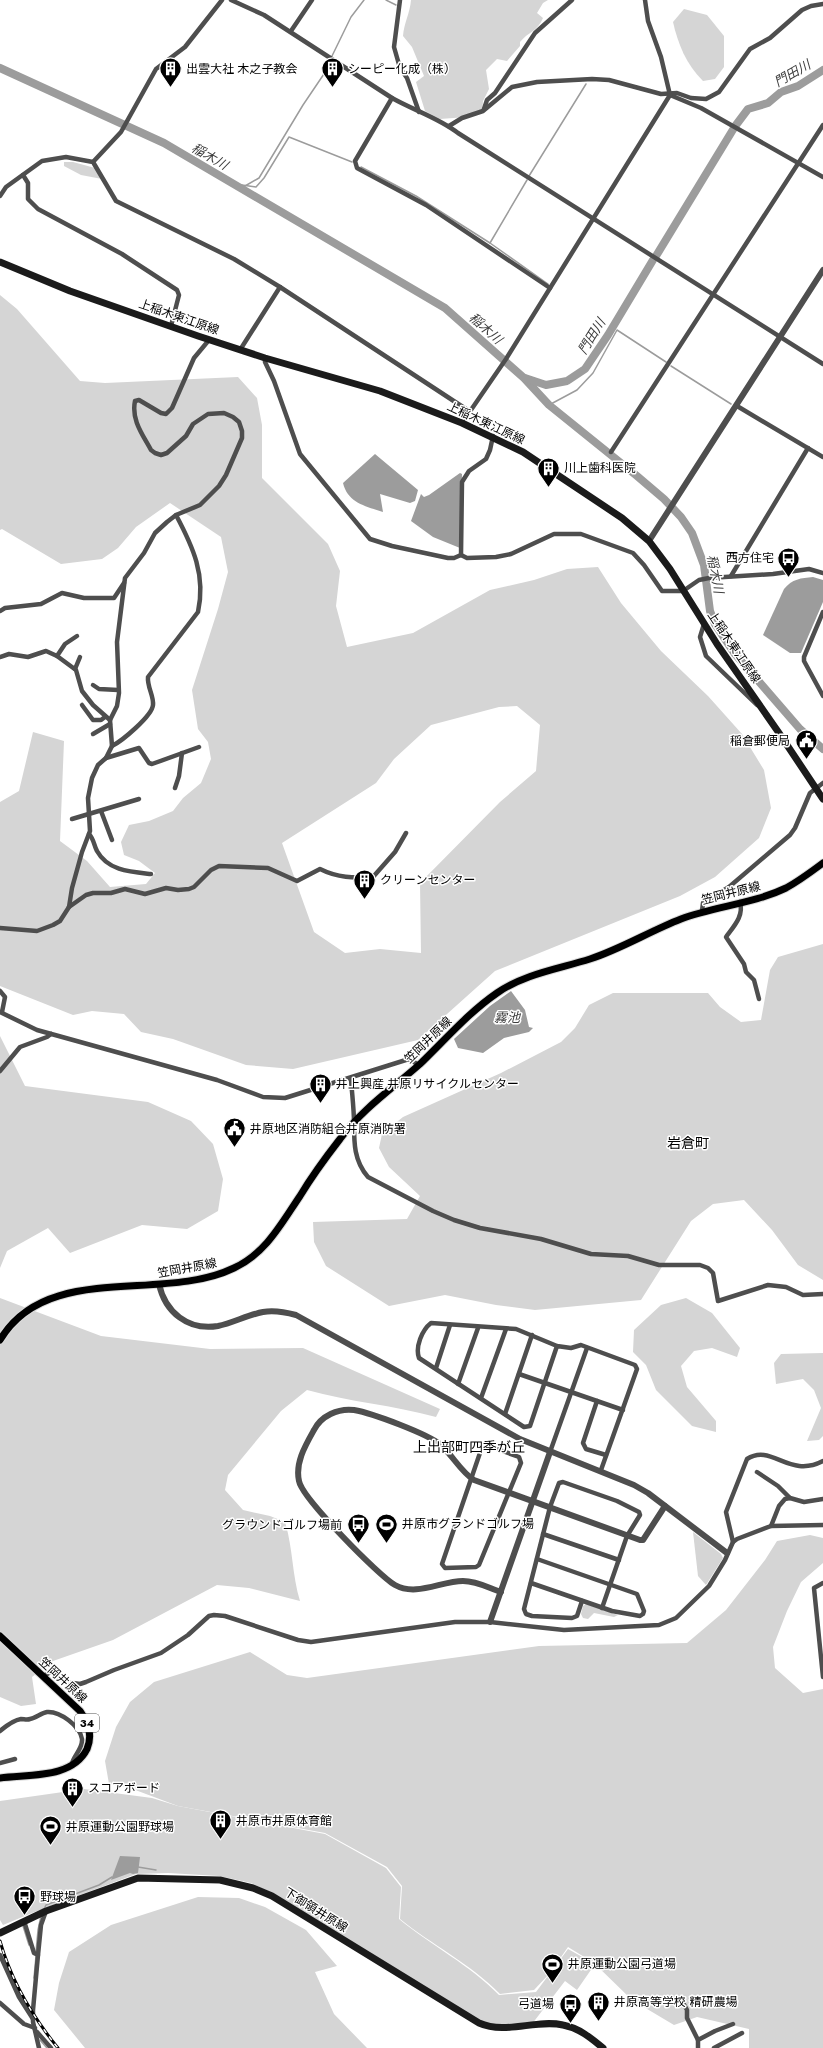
<svg xmlns="http://www.w3.org/2000/svg" width="823" height="2048" font-family="Jost,'Noto Sans JP',sans-serif">
<style>
.green{fill:#d5d5d5;fill-rule:evenodd}
.water{fill:#9c9c9c}
.lines{fill:none;stroke-linecap:round;stroke-linejoin:round}
.stream{stroke:#9c9c9c;stroke-width:1.5}
.river{stroke:#9c9c9c;stroke-width:8}
.primary-casing{stroke:#dbdbdb;stroke-width:9}
.minor{stroke:#4e4e4e;stroke-width:4.5}
.tertiary{stroke:#4e4e4e;stroke-width:6}
.secondary{stroke:#1b1b1b;stroke-width:7}
.primary{stroke:#000;stroke-width:7}
.rail-casing{stroke:#000;stroke-width:3}
.rail{stroke:#fff;stroke-width:1.5;stroke-dasharray:4.5;stroke-linecap:butt}
.labels{text-anchor:middle;stroke-width:3;stroke-linejoin:round;paint-order:stroke}
.shield{fill:#fff;stroke:#4c4c4c;stroke-width:1}
.shield-label{font-size:11px;font-weight:bold;fill:#000}
.poi-label{font-size:12px;fill:#000;stroke:#fff;text-anchor:start}
.street-label{font-size:12px;fill:#000;stroke:#fff}
.water-label{font-size:13px;font-style:italic;fill:#3d3d3d;stroke:#fff}
.quarter-label{font-size:14px;fill:#000;stroke:#fff}
</style>
<rect width="100%" height="100%" fill="#fff"/>
<g class="green">
<path d="M411,0H548L543,3L537,13L543,18C538,31 528,32 520,42V46L507,61L497,59L486,70L489,89L483,101L482,113L467,117L440,119L425,111L416,82L424,76L412,47L403,36C404,23 410,13 411,0Z"/>
<path d="M684,9L707,15L724,36V67L715,79L703,81C686,64 678,44 673,22Z"/>
<path d="M64,162H73L95,168L102,179L81,175L64,166Z"/>
<path d="M0,295L17,309L80,381L105,383L238,377L257,398L262,425V478L328,544L340,571L336,606L347,647L413,633L490,590L534,580L567,569L598,567L621,603L661,651L708,696L742,734L764,770L771,808L759,838L715,877L680,896L495,971L418,1040L293,1069L246,1065L173,1039L141,1032L124,1014L92,1011L73,1015L0,986V802L19,791L33,732L64,741L60,841L87,861L110,887L146,884L155,873L139,861L124,855L121,842L129,825L149,821L173,811L183,798L201,783L211,759L208,742L198,729L192,690L218,609L228,572L221,537L170,503L136,527L118,548L102,559L61,564L2,529L0,530ZM517,706L540,725L536,771L500,802L420,883L421,953L380,949L345,953L314,932L282,843L376,783L394,759L431,725L499,707Z"/>
<path d="M823,944V1280L798,1265L772,1230L744,1200L713,1204L691,1221L641,1300L535,1310L496,1305L445,1295L389,1306L326,1266L314,1242L313,1222L407,1219L420,1196L389,1167L379,1148L382,1134L403,1117L501,1073L561,1042L575,1028L589,1005L613,993H708L720,1007L741,1022L761,1020L770,970L778,957Z"/>
<path d="M0,1036L25,1086L148,1102L191,1121L213,1144L223,1179L218,1211L187,1229L142,1225L70,1253L48,1228L7,1251L0,1268Z"/>
<path d="M0,1298L101,1336L210,1349L303,1348L440,1409L436,1417C393,1405 349,1402 307,1390L281,1411L228,1475L225,1490L243,1510L270,1516L285,1522C293,1548 292,1575 300,1601L249,1588L217,1585L113,1640L53,1661L32,1677L36,1704L21,1706L0,1697Z"/>
<path d="M686,1298L712,1313L740,1348L737,1357L712,1348L694,1351L681,1366L687,1387L716,1421V1432L692,1426L656,1390L646,1365L633,1352L634,1330L661,1305Z"/>
<path d="M823,1353V1436L819,1440L807,1441L821,1408L814,1390L803,1379L776,1384L774,1363L781,1354Z"/>
<path d="M693,1532L721,1554L723,1558L706,1585L698,1576Z"/>
<path d="M810,1535L823,1538V1563L801,1582L787,1611L773,1647L775,1668L803,1693L823,1689V2048H749V2029L697,2017L674,2025L632,2000L594,1963L568,1947L550,1973L534,1990L500,1994C471,1964 432,1945 400,1919L402,1886L387,1867L325,1833L178,1806L130,1788L109,1784L105,1761L116,1727L130,1702L154,1682L250,1652L287,1675L307,1678L539,1646L687,1643L726,1610L765,1560L777,1541Z"/>
<path d="M586,1604L618,1615L614,1617L594,1613L588,1619L583,1618L581,1614L583,1606Z"/>
<path d="M84,1789L152,1798L178,1806L325,1834L386,1868L401,1887L399,1919C432,1946 470,1965 499,1995L536,1992L568,1949L595,1964L577,1990L565,1981L532,2024L507,2026L484,2023L275,1894L251,1883L219,1876L168,1873L136,1874L32,1913L3,1925L0,1920V1801Z"/>
<path d="M198,1897L239,1898L265,1907L306,1930L337,1966L315,1972L334,2014L367,2048H85L54,2010L59,1983L69,1952L111,1925Z"/>
</g>
<g class="water">
<path d="M375,454L418,490L415,501L410,503L380,494L383,512C365,506 348,503 343,483Z"/>
<path d="M460,473L462,474L460,548L433,537L411,521L421,494L424,497L429,495Z"/>
<path d="M813,577L823,580V602L801,653H790L763,635L784,589C792,579 801,578 813,577Z"/>
<path d="M511,991L525,1010L529,1027L533,1028L529,1032L504,1038L483,1053L458,1048L454,1039L490,1006Z"/>
<path d="M120,1856L140,1857L138,1873L133,1874L130,1873L111,1880Z"/>
</g>
<g class="lines">
<g class="stream">
<path d="M386,0L396,5"/>
<path d="M332,56L351,17L364,0"/>
<path d="M361,167L416,196L490,243L548,284"/>
<path d="M529,176L586,84"/>
<path d="M235,184L256,187L264,178L289,137L352,162"/>
<path d="M245,186L259,178L303,105L328,68L329,61"/>
<path d="M490,243L527,180"/>
<path d="M671,366L731,404"/>
<path d="M549,405L577,390L593,373L617,330L666,362"/>
<path d="M138,1867L156,1870"/>
<path d="M45,1907L46,1905L99,1885L112,1877"/>
<path d="M23,1926L29,1945"/>
<path d="M36,1952L38,1930L41,1916"/>
<path d="M34,1978L36,1956"/>
<path d="M40,2040L47,2048"/>
</g>
<g class="river">
<path d="M0,68L164,143L445,308L524,378L549,405L637,476L664,499L681,517L692,533L704,565L710,611L715,624L735,654L800,729L823,749"/>
<path d="M736,125L748,109L768,103L781,92L798,86L823,70"/>
<path d="M656,256L734,128"/>
<path d="M525,378L546,385L567,381L585,369L608,335L653,260"/>
</g>
<defs>
<g id="primary">
<path d="M0,1340C47,1261 162,1303 234,1268C266,1253 281,1224 300,1196C312,1176 326,1157 340,1139C362,1109 393,1088 420,1064C445,1040 468,1013 497,993C524,974 558,969 590,959C621,949 650,931 681,919C715,906 753,904 786,888C799,881 811,872 823,863"/>
<path d="M0,1636L80,1711C88,1723 93,1735 87,1749C72,1779 29,1774 0,1778"/>
</g>
</defs>
<use href="#primary" class="primary-casing"/>
<g class="minor">
<path d="M231,0L264,15L392,98C413,110 439,118 458,133L823,364"/>
<path d="M400,0L394,47L400,68L407,78L419,112"/>
<path d="M291,31L312,0"/>
<path d="M670,95L701,108L823,177"/>
<path d="M392,98L355,161L357,168L426,205L550,288"/>
<path d="M484,109L487,100L495,93L535,33L572,0"/>
<path d="M449,126L462,118L483,111L512,87L537,82L592,79L609,80L661,94L677,93L691,98L706,99L719,92L750,49L770,38L802,10L811,6L823,4"/>
<path d="M93,162L121,132L156,69L185,47L222,0"/>
<path d="M23,175L28,183V199L38,209L122,254L177,290L179,295L171,326"/>
<path d="M0,196L6,187L42,161L66,157L93,162L116,201L234,259L280,287L469,411"/>
<path d="M240,350L280,287"/>
<path d="M265,358V362L274,381L300,454L370,539L392,546L448,558H454L461,555"/>
<path d="M737,406L823,457"/>
<path d="M462,423L506,359L670,95L661,57L648,21L645,0"/>
<path d="M611,452L823,125"/>
<path d="M461,555L467,558L496,557L511,554L554,534H581L633,553L644,565L662,591H683L699,580L709,578L773,574L809,569L823,573"/>
<path d="M461,555L462,482L469,471L486,459L490,450L493,436"/>
<path d="M731,576L808,448"/>
<path d="M0,611L5,608L41,604L62,593L84,598H114L124,583"/>
<path d="M823,612L804,657V661L823,696"/>
<path d="M704,624L700,637L706,656L757,705"/>
<path d="M57,656L65,644L77,636"/>
<path d="M0,657L9,654L28,657L46,651L57,656L76,670L82,691L93,705L110,720"/>
<path d="M75,669L80,657"/>
<path d="M93,685L99,689L118,690"/>
<path d="M82,705L93,720H101L105,717"/>
<path d="M93,734L110,724"/>
<path d="M112,746C122,741 152,716 153,705C154,696 147,687 148,677L198,612C206,575 193,547 176,515"/>
<path d="M106,758L139,748L149,763L152,764L199,747"/>
<path d="M175,788L179,776L182,753"/>
<path d="M101,811L112,840"/>
<path d="M72,819L139,799"/>
<path d="M89,834C94,839 94,846 97,851C108,871 131,872 151,874"/>
<path d="M740,902C744,916 734,926 726,937L744,964L746,972L754,980L759,999"/>
<path d="M69,907L86,895L93,893H111L125,889L145,894L166,888L178,890L189,889L194,887L211,870L219,866L268,868L297,881L320,869C338,878 353,878 373,877L395,852L406,833"/>
<path d="M702,911L703,903L729,887L790,835L795,828L810,793L823,783"/>
<path d="M0,928L37,931L53,925L60,921L69,907L72,888L82,852L90,831L88,798L92,778L98,765L106,758L112,746L110,720L117,706L119,693L117,642L125,578L144,553L155,533L167,522L176,515L200,505L219,486L226,475L242,438V431L239,422L233,417L224,413L208,414L193,424L186,436L167,453L161,455L155,453L151,450C143,435 131,420 135,401L139,400L161,413L166,414L172,408L194,358L209,340"/>
<path d="M0,991L5,997L2,1012"/>
<path d="M0,1012L37,1030L217,1080L263,1097L285,1098L409,1059L419,1065"/>
<path d="M0,1071L20,1047L47,1037L51,1034"/>
<path d="M351,1079C352,1094 354,1109 354,1123C354,1143 354,1161 368,1177L433,1211L454,1220L480,1228L541,1239L591,1254L628,1256L659,1265H700L708,1268L713,1273L718,1301L768,1285L786,1287L803,1295L823,1294"/>
<path d="M557,1346L530,1426L524,1427L419,1358C415,1347 422,1330 431,1323L516,1329L557,1346L571,1348L581,1345L635,1365L637,1369L601,1470"/>
<path d="M436,1368L450,1325"/>
<path d="M519,1374L623,1410"/>
<path d="M458,1384L478,1328"/>
<path d="M481,1398L506,1329"/>
<path d="M597,1401L583,1443L586,1449L606,1455"/>
<path d="M505,1414L532,1335"/>
<path d="M486,1445L519,1457L521,1463L479,1565L476,1567L445,1568L442,1564L482,1447Z"/>
<path d="M550,1452L587,1348"/>
<path d="M757,1472L778,1486L790,1498"/>
<path d="M771,1526L779,1506L785,1499L790,1498L804,1502L823,1499"/>
<path d="M543,1534L619,1560"/>
<path d="M733,1542L726,1512L747,1459C772,1443 789,1479 823,1461"/>
<path d="M531,1583L612,1611L640,1616L643,1614L644,1611L637,1594L537,1559"/>
<path d="M823,1583L814,1588L823,1677"/>
<path d="M582,1601L577,1616L572,1618L532,1616L526,1614L524,1609L550,1507L559,1483L563,1482L617,1501L639,1512L640,1515L627,1536L602,1608"/>
<path d="M43,1676L51,1672L66,1682L80,1684L86,1682L114,1670L161,1653L188,1635L209,1616L214,1615L225,1616L298,1640L311,1642L455,1622H490L564,1630L659,1625L676,1618L709,1586L725,1560L733,1542L737,1539L771,1526L823,1525"/>
<path d="M0,1731C6,1726 14,1720 21,1719C24,1719 27,1720 30,1719C36,1718 41,1713 47,1712C60,1711 80,1726 82,1739C83,1749 73,1756 72,1764"/>
<path d="M0,1763L15,1759"/>
<path d="M24,1921L34,1953L38,1955L33,2010V2022L39,2048"/>
<path d="M0,1955L19,1997L33,2019"/>
<path d="M38,1955L41,1925L46,1911"/>
<path d="M681,1999L687,2010V2018L698,2040"/>
<path d="M0,2003L24,2024L35,2028"/>
<path d="M37,2032L51,2048"/>
<path d="M698,2048V2040L715,2031L733,2024"/>
<path d="M714,2048L742,2033"/>
</g>
<g class="tertiary">
<path d="M649,541L823,270"/>
<path d="M159,1284C165,1312 188,1331 218,1326C233,1323 247,1315 263,1312C274,1310 285,1312 296,1315L520,1439L634,1485L648,1493L727,1553"/>
<path d="M501,1592C489,1588 477,1581 463,1581C441,1581 416,1597 395,1585C379,1576 302,1498 299,1481C295,1463 305,1446 314,1430C321,1416 338,1408 354,1410C372,1413 428,1434 441,1445C453,1456 461,1472 474,1480L640,1540H643L665,1506"/>
<path d="M490,1622L550,1452"/>
</g>
<g class="secondary">
<path d="M0,262L70,291L198,336L265,358L380,391L462,423L523,452L622,518L649,541L670,569L717,644L779,733L823,799"/>
<path d="M0,1933L46,1911L138,1878L220,1880L253,1888L272,1896L479,2023C506,2035 535,2019 563,2025C579,2028 591,2038 603,2048"/>
</g>
<use href="#primary" class="primary"/>
<defs>
<path id="rail" d="M0,1941C11,1980 32,2016 58,2048"/>
</defs>
<use href="#rail" class="rail-casing"/>
<use href="#rail" class="rail"/>
</g>
<defs>
<symbol id="building-pin" viewBox="-11 -11 22 30"><path d="M0 17L-7.5 6A9.5 9.5 0 1 1 7.5 6Z" fill="#000" stroke="#fff"/><path d="M-4-6H4V6H1V3H-1V6H-4ZM-2.5-4.3h1.7v1.8h-1.7ZM.8-4.3h1.7v1.8H.8ZM-2.5-1h1.7V.8h-1.7ZM.8-1h1.7V.8H.8Z" fill="#fff"/></symbol>
<symbol id="bus-pin" viewBox="-11 -11 22 30"><path d="M0 17L-7.5 6A9.5 9.5 0 1 1 7.5 6Z" fill="#000" stroke="#fff"/><path d="M-5-6H5V4H4V6H2V4H-2V6H-4V4H-5ZM-3.5-4V0h7V-4ZM-3.5 1.2v1.5H-2V1.2ZM2 1.2v1.5H3.5V1.2Z" fill="#fff"/></symbol>
<symbol id="civic-pin" viewBox="-11 -11 22 30"><path d="M0 17L-7.5 6A9.5 9.5 0 1 1 7.5 6Z" fill="#000" stroke="#fff"/><path d="M-.6-6.5H3V-4.5H.6V-3L4-1V1h2V6H-6V1h2V-1L-.6-3ZM-1.2 2.5V6h2.4V2.5Z" fill="#fff"/></symbol>
<symbol id="stadium-pin" viewBox="-11 -11 22 30"><path d="M0 17L-7.5 6A9.5 9.5 0 1 1 7.5 6Z" fill="#000" stroke="#fff"/><path d="M0-5a6.5 5 0 1 0 0 10a6.5 5 0 1 0 0-10ZM-3.5-1.8h7v3.6h-7Z" fill="#fff"/></symbol>
</defs>
<g fill-rule="evenodd">
<use href="#building-pin" x="158" y="56" width="25" height="34"/>
<use href="#building-pin" x="320" y="56" width="25" height="34"/>
<use href="#building-pin" x="536" y="456" width="25" height="34"/>
<use href="#bus-pin" x="776" y="546" width="25" height="34"/>
<use href="#civic-pin" x="794" y="728" width="25" height="34"/>
<use href="#building-pin" x="352" y="868" width="25" height="34"/>
<use href="#building-pin" x="308" y="1072" width="25" height="34"/>
<use href="#civic-pin" x="222" y="1116" width="25" height="34"/>
<use href="#stadium-pin" x="374" y="1512" width="25" height="34"/>
<use href="#bus-pin" x="346" y="1512" width="25" height="34"/>
<use href="#building-pin" x="60" y="1776" width="25" height="34"/>
<use href="#building-pin" x="208" y="1808" width="25" height="34"/>
<use href="#stadium-pin" x="38" y="1814" width="25" height="34"/>
<use href="#bus-pin" x="12" y="1884" width="25" height="34"/>
<use href="#stadium-pin" x="540" y="1952" width="25" height="34"/>
<use href="#building-pin" x="586" y="1990" width="25" height="34"/>
<use href="#bus-pin" x="558" y="1992" width="25" height="34"/>
</g>
<g class="labels">
<rect class="shield" x="75" y="1714" width="24" height="18" rx="3"/>
<g class="shield-label">
<text x="87" y="1727">34</text>
</g>
<g class="poi-label">
<text x="186" y="73">出雲大社 木之子教会</text>
<text x="348" y="73">シーピー化成（株）</text>
<text x="564" y="472">川上歯科医院</text>
<text x="774" y="562" text-anchor="end">西方住宅</text>
<text x="790" y="745" text-anchor="end">稲倉郵便局</text>
<text x="380" y="884">クリーンセンター</text>
<text x="336" y="1088">井上興産 井原リサイクルセンター</text>
<text x="250" y="1133">井原地区消防組合井原消防署</text>
<text x="402" y="1528">井原市グランドゴルフ場</text>
<text x="342" y="1529" text-anchor="end">グラウンドゴルフ場前</text>
<text x="88" y="1792">スコアボード</text>
<text x="236" y="1825">井原市井原体育館</text>
<text x="66" y="1831">井原運動公園野球場</text>
<text x="40" y="1901">野球場</text>
<text x="568" y="1968">井原運動公園弓道場</text>
<text x="614" y="2006">井原高等学校 精研農場</text>
<text x="554" y="2008" text-anchor="end">弓道場</text>
</g>
<g class="street-label">
<text transform="translate(179 317) rotate(19)" y="4">上稲木東江原線</text>
<text transform="translate(486 423) rotate(25)" y="4">上稲木東江原線</text>
<text transform="translate(734 647) rotate(56)" y="4">上稲木東江原線</text>
<text transform="translate(731 893) rotate(-14)" y="4">笠岡井原線</text>
<text transform="translate(428 1040) rotate(-44)" y="4">笠岡井原線</text>
<text transform="translate(187 1268) rotate(-10)" y="4">笠岡井原線</text>
<text transform="translate(63 1680) rotate(43)" y="4">笠岡井原線</text>
<text transform="translate(316 1910) rotate(32)" y="4">下御領井原線</text>
</g>
<g class="water-label">
<text transform="translate(792 73) rotate(-30)" y="5">門田川</text>
<text transform="translate(210 156) rotate(30)" y="5">稲木川</text>
<text transform="translate(486 328) rotate(42)" y="5">稲木川</text>
<text transform="translate(591 336) rotate(-58)" y="5">門田川</text>
<text transform="translate(716 574) rotate(79)" y="5">稲木川</text>
<text x="507" y="1022">霧池</text>
</g>
<g class="quarter-label">
<text x="688" y="1148">岩倉町</text>
<text x="469" y="1452">上出部町四季が丘</text>
</g>
</g>
</svg>
